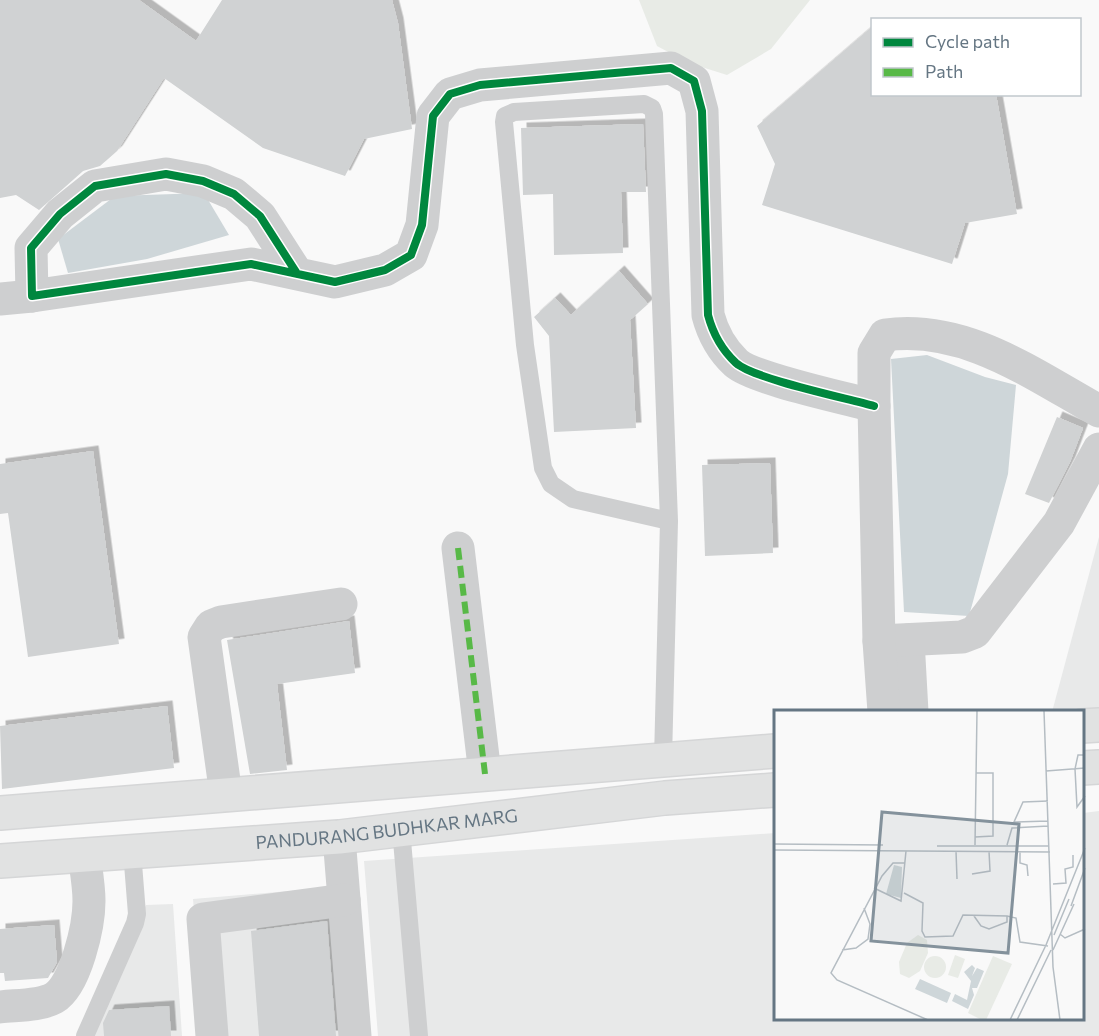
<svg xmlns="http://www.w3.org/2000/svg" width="1099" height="1036" font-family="Commissioner,sans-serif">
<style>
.built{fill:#e8e9e9}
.green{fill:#e8ebe6}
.water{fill:#ced6d9}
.building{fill:#d0d2d3;filter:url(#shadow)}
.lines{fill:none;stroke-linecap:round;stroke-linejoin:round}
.secondary-casing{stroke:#d5d6d7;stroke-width:36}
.service{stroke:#cecfd0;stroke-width:18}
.minor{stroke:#cecfd0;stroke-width:33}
.secondary{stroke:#e1e2e2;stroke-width:33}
.quiet{stroke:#58b947;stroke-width:6;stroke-dasharray:12 6;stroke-linecap:butt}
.cycleway-casing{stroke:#fff;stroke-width:11}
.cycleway{stroke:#00873e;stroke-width:8}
.labels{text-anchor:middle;stroke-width:6;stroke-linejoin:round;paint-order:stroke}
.street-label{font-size:18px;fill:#657683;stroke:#fff}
.inset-road{fill:none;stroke:#b5bdc3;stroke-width:1.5}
.view{fill:#84929c;fill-opacity:0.15;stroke:#84929c;stroke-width:3}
.inset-edge{fill:none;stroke:#657683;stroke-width:3}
</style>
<defs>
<filter id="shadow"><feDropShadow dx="5.5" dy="-5.5" stdDeviation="0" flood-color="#0004"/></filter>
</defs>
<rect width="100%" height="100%" fill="#f9f9f9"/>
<g class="built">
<path d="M1099,537V715L1052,712Z"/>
<path d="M1099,811V1036H378L364,861L775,833V1020H1082L1083,813Z"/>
<path d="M336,887L349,1036H204L193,899Z"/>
<path d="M173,904L182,1036H81L146,905Z"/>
</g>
<path class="green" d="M639,0H810L771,49L727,75L689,63L657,46Z"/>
<g class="water">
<path d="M204,193L229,235L147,259L68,273L58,239L115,196Z"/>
<path d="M927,355L985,377L1016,385L1008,474L969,616L904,612L891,359Z"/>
</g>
<g class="building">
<path d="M0,0H139L196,41L222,0H392L398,23L412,129L364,139L345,176L263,148L164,78L117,151L100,166L83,171L39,210L16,195L0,198Z"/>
<path d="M873,26V94H996L1017,214L965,223L952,264L762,205L775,164L757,126Z"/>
<path d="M643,124L646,192H621L623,253L554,255L553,194L523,195L521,128Z"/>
<path d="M619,271L648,304L630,320L636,428L554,432L549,336L534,317L555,298L571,315Z"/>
<path d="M1057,417L1083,428L1070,462L1049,503L1025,494Z"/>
<path d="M93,451L119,644L28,657L8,513L0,514V464Z"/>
<path d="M770,463L773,553L705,556L702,465Z"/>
<path d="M349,621L355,673L277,684L287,770L250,774L227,640Z"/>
<path d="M167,706L174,768L2,789L0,726Z"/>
<path d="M327,921L336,1036H259L251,931Z"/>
<path d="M54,925L57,962L48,978L5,981L4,973H0V929Z"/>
<path d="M169,1006L171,1036H104L103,1023L109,1010Z"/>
</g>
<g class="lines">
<defs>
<g id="secondary">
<path d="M1082,726L1099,725"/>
<path d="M1082,768L1099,767"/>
<path d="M0,813L775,751"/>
<path id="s1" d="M0,861L339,837L665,798L775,790"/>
</g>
</defs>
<use href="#secondary" class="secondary-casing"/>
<g class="service">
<path d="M663,759L669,521L654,114L652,108L644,104L514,112L505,116L504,122L525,345L543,468L551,484L573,499L669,521"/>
<path d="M401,829L419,1036"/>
<path d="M85,1036L135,923L137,914L132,851"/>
</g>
<g class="minor">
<path d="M296,272L260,216L234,194L203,181L166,174L95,186L60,214L31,248L32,296L251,264L335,282L385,270L411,255L422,225L433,116L450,94L480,85L671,68L694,81L702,111L708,315C713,334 721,349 736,363C754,379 846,398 874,406"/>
<path d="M0,299L32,296"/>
<path d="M458,548L485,774"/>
<path d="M908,640L912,712"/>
<path d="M879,641L962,637L975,632L1059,523L1099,449"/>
<path d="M884,712L879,641L874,406V353L885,335C965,324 1032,374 1099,411"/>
<path d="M226,795L204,637L211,626L221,622L341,604"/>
<path d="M339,837L355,1036"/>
<path d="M0,1007C16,1005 40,1006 54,998C76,985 89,925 89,901C89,885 86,870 84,855"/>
<path d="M212,1036L203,919L344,900"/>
</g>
<use href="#secondary" class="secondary"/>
<path class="quiet" d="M458,548L485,774"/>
<defs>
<path id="cycleway" d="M296,272L260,216L234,194L203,181L166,174L95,186L60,214L31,248L32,296L251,264L335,282L385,270L411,255L422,225L433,116L450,94L480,85L671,68L694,81L702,111L708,315C713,334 721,349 736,363C754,379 846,398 874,406"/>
</defs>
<use href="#cycleway" class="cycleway-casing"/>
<use href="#cycleway" class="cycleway"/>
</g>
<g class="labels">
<g class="street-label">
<text dy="6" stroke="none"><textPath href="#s1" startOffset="388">PANDURANG BUDHKAR MARG</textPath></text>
</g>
</g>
<g transform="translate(774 710)">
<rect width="310" height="310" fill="#f9f9f9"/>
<path d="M144,225L153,230L154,243L146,261L135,268L126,264L125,252L133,233ZM181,245L191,249L184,268L174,265ZM219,246L238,254L212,310H208L194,303ZM150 257a11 11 0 1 1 22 0a11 11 0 1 1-22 0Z" fill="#e8ebe6"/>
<path d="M120,155L128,157L127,188L112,184ZM198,255L201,258L198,266L203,258L210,261L203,278H198L200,285L194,299L178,291L181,284L193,290L197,271L190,262ZM146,269L177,283L173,293L141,279Z" fill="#ced6d9"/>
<path class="inset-road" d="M270,1L279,257L286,310M311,45H304L301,59L303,97L311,86M272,61L311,58M274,91L249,92L240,112L274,111M201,127L219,126V63H202M0,134L109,135M201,135L203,1M233,135L238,118L274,116M163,136H275M0,140L276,142M182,141L183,169M246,142V153L253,155L254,166M131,153H119L108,166L57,263L63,270L154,310M198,164L216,161L215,141M279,174L292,173L291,159L299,157V145M100,178L127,191L132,141M130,183L149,193L148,221L151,227L179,226L189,205L233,206V212L215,219L207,216L200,206M297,196L311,158M233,206L242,208L246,232L274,236M286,224L291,228L311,219M280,225L295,189M68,240L82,238L94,229L96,214L90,198M279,240L300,194M236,310L272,235L311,138M243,310L277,240"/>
<path class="view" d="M108,102L245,114L234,243L97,231Z"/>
<rect width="310" height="310" class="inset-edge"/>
</g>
<rect x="871" y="18" width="210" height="78" fill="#ffffff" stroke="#c1c8cd" stroke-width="1.5"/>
<rect x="883" y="38" width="30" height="9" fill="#00873e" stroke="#c1c8cd" stroke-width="1.5"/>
<text x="925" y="48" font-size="18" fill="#657683">Cycle path</text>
<rect x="883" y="68" width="30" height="9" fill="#58b947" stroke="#c1c8cd" stroke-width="1.5"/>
<text x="925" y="78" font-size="18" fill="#657683">Path</text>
</svg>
